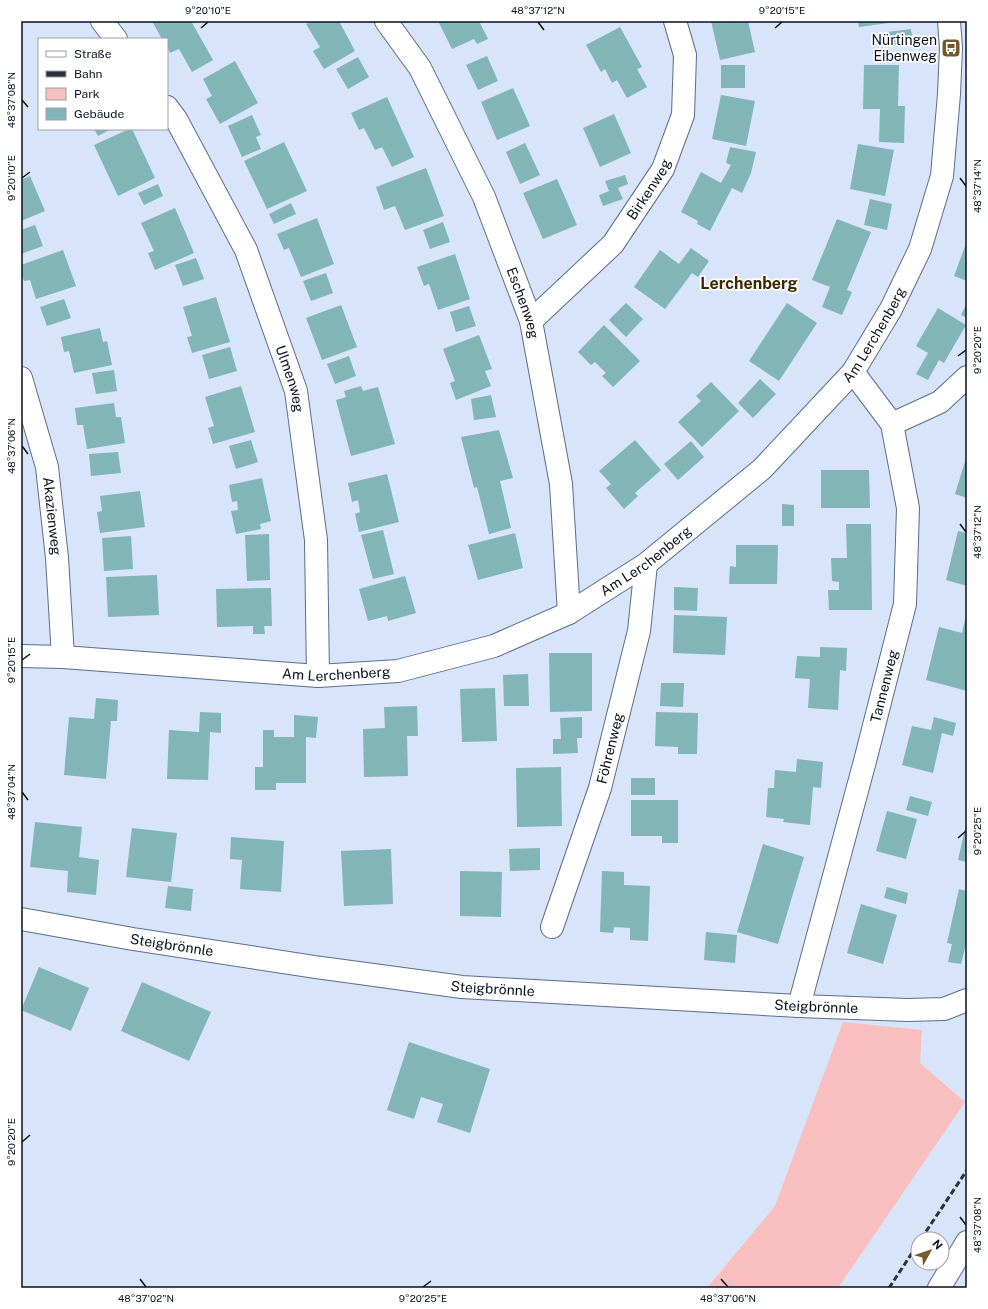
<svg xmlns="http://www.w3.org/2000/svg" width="988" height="1309" font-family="'Public Sans',sans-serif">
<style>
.green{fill:#f8bfbe}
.building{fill:#82b5b7}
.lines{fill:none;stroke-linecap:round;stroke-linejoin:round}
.minor-casing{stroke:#5b6d8c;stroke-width:24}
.minor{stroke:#fff;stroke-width:22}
.rail{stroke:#2a323f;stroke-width:3;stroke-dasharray:6 3;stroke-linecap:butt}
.ticks{fill:none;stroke:#09101c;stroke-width:1.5}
.labels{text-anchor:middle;stroke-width:3.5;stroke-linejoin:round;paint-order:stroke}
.poi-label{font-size:14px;fill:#09101c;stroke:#fff;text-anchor:end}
.street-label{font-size:14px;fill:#09101c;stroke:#fff}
.quarter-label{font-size:16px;font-weight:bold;fill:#3b2800;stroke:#fff}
.neatline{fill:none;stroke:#09101c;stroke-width:1.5}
.ticks-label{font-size:10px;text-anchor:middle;fill:#09101c}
</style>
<rect width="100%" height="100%" fill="#d7e4f9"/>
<path class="green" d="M843,1022L922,1030L920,1063L965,1102L838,1288H707L775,1206Z"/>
<g class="building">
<path d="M152,21H191L213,60L192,72L179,49L170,53L167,47V39H162Z"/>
<path d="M312,21H339L355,51L324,69L313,51L320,47L306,24Z"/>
<path d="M438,21H479L488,39L477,44L474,39L452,49Z"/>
<path d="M711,21H748L755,52L720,60Z"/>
<path d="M858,21H895V22L859,27Z"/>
<path d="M620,27L642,67L637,69L647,87L627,98L617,80L612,83L605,69L601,72L586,45Z"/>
<path d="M911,29L913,43L889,45L887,32Z"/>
<path d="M487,56L498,81L478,90L466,65Z"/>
<path d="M358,57L369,77L348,89L336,69Z"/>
<path d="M235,61L258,103L220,124L206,99L212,96L203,79Z"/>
<rect x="721" y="65" width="24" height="23"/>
<path d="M864,65H899L898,106H905L904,143L879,142L880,109H863Z"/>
<path d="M513,88L530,126L497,140L481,102Z"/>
<path d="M721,95L755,101L746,146L712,139Z"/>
<path d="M387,97L414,157L392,167L382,147L375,150L364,128L359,130L351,113Z"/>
<path d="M614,114L631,153L600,167L583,128Z"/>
<path d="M252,115L261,135L256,137L261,149L242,157L228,126Z"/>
<path d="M94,129H111L98,136Z"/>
<path d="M129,129H132L155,178L118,196L94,145Z"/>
<path d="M284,142L307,191L267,209L244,161Z"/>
<path d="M525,143L540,175L520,184L506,152Z"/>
<path d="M858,144L894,150L885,196L850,189Z"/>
<path d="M730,147L756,152L751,173L742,193L732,188L710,231L697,224L698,221L681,212L701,172L721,183L731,165L726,163Z"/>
<path d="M426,168L444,216L405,230L395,206L384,210L376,187Z"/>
<path d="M625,175L628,184L618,188L623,199L603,206L599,195L609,191L605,181Z"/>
<path d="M30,176L45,211L21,221V180Z"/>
<path d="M557,179L577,225L543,239L523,193Z"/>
<path d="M158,184L163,196L144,205L138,193Z"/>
<path d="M870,199L892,204L887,230L864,225Z"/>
<path d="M291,203L296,214L274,224L269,214Z"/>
<path d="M175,208L194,253L155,270L148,253L154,251L141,223Z"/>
<path d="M317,218L334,264L301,277L289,248L284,250L277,234Z"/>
<path d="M837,219L871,232L847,290L852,292L842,315L822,307L830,287L812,280Z"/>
<path d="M443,222L450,242L430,249L423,230Z"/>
<path d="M35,225L43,246L21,254V230Z"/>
<path d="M967,241V281L954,276Z"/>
<path d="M691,248L709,261L698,277L692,273L665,309L634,287L660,250L679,264Z"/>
<path d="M63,250L76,286L36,299L30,280L24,281L21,272V265Z"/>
<path d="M455,254L470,299L438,310L429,284L424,286L417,267Z"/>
<path d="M196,258L204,279L183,286L175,265Z"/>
<path d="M326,273L333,293L311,301L303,281Z"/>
<path d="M216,297L230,342L192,353L187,337L192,336L183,307Z"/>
<path d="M64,299L71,318L47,326L40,307Z"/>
<path d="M626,303L643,319L626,337L609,320Z"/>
<path d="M787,303L817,323L779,381L749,361Z"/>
<path d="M967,303V318L961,315Z"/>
<path d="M341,305L357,347L322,360L306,318Z"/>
<path d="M469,306L476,326L456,332L450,312Z"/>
<path d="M938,308L966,325L944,363L939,360L928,380L916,374L928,353L916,346Z"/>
<path d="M604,325L640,361L613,387L602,376L606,373L595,362L591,365L578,352Z"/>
<path d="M100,328L103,342L107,341L112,365L74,373L69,351L64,352L61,337Z"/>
<path d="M479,335L492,369L485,371L491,386L456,400L450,383L455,381L443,349Z"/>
<path d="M230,347L237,371L209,379L202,355Z"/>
<path d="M349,356L356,376L335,384L327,364Z"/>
<path d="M114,370L117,391L96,394L92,373Z"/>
<path d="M760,379L776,394L753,418L738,403Z"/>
<path d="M711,382L739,411L702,447L678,422L701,401L696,396Z"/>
<path d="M241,386L255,432L213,444L208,428L214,426L205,397Z"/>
<path d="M361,386L363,391L378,387L395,444L351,456L336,400L346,397L344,391Z"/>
<path d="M491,395L496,417L474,420L471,399Z"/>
<path d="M114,403L116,417H121L125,443L87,449L83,425H77L75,408Z"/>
<path d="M499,430L513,478L500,481L511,528L489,534L477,487L474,488L461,437Z"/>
<path d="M251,440L258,462L236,469L229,446Z"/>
<path d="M635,440L661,470L635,493L638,496L624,509L606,488L611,484L599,471Z"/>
<path d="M691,441L704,457L678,480L664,464Z"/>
<path d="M118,452L121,473L91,476L89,454Z"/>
<path d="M967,455V498L955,494Z"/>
<path d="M821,470H869L870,508H821Z"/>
<path d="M387,474L399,522L359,532L355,514L360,512L358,500L352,502L348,483Z"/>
<path d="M262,478L271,521L260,524L261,529L236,534L231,511L238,510L237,501L232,502L229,485Z"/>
<path d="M140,491L145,527L100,533L97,512L102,511L100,496Z"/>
<path d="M782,504L794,505V526H782Z"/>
<path d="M846,524H871L872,610H829L828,590H839V582L832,581L831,558H847Z"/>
<path d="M383,530L394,574L373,579L361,535Z"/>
<path d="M958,531L967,533V586L946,580Z"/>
<path d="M515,533L523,568L478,580L468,545Z"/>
<path d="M269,534L270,580L247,581L245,535Z"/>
<path d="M131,536L133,569L104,571L102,538Z"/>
<path d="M736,545H778L777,584H729L730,566L736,567Z"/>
<path d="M157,575L159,615L108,617L106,577Z"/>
<path d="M405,576L416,613L388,621L387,616L368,621L359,589Z"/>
<path d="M674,587L698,588L697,611L674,610Z"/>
<path d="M271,588L272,626H264L265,634H253V626L217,627L216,589Z"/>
<path d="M674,615L727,617L725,655L673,653Z"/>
<path d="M966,615L967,691L926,680L939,627L962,633Z"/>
<path d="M820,647L847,648L846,671L840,670L838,710L808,708L810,679L795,678L797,656L820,657Z"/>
<path d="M549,653H592V711L550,712Z"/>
<path d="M528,674L529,706H504L503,675Z"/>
<path d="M661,683H684L683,707L660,706Z"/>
<path d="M495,688L497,741L462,742L460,689Z"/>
<path d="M96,698L118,700L117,721H111L106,779L64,775L69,717L94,719Z"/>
<path d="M417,706L418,736H407L408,776L364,777L363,729L385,728L384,707Z"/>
<path d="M200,712L221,713V733L210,732L208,780L167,779L169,730L199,732Z"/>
<path d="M656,712L698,713L697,754H678V747L655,746Z"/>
<path d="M294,715L318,717L316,738L306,737V783H276V790H255V767H263V730H274V737H294Z"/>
<path d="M582,717V738H577L578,753L553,754V739H561L560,718Z"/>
<path d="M934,717L956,723L953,736L942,733L933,773L902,765L912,726L931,730Z"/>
<path d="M797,759L823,762L821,788L813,787L810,825L783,822L784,819L766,817L768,788H774L775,770L796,772Z"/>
<path d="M561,767L562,826L517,827L516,768Z"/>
<rect x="631" y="778" width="24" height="17"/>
<path d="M910,796L932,802L928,816L906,810Z"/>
<path d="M631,800H678V843H662V836H631Z"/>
<path d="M887,811L917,819L906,859L876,851Z"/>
<path d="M35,822L82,827L79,857L99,860L96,895L67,892L68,871L30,867Z"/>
<path d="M966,824H967V862L958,860Z"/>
<path d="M132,828L177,833L171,882L126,877Z"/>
<path d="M231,837L284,841L281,892L240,889L242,860L230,859Z"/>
<path d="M763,844L804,857L778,944L737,932Z"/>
<path d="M540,848V870L510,871L509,849Z"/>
<path d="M391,849L393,904L344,906L341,851Z"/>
<path d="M460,871L502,872L501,917L460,916Z"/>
<path d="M602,871L624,872V885L650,886L648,941L630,940V928L614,927L613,933L600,932Z"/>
<path d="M168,886L193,889L191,911L165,908Z"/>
<path d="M887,887L908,893L906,904L884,898Z"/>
<path d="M959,889L967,891V944H966L961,964L948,962L952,944L947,943Z"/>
<path d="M861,904L897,915L883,964L847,953Z"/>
<path d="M706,932L737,935L735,963L704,960Z"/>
<path d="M39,967L89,988L71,1031L21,1010Z"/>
<path d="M142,982L211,1012L189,1061L121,1031Z"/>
<path d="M409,1042L490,1069L470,1133L437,1122L443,1104L421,1097L414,1119L387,1110Z"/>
</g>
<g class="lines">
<defs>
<g id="minor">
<path d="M102,21L116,39"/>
<path id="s1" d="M386,21L420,68L484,197L531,321L561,484L569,613"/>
<path id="s2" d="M167,107L176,119L246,250L296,391L316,540L318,676"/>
<path id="s3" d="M531,321L613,244L663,169L683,115L685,55L675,21"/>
<path id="s4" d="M21,378L47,467L57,558L63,657"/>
<path d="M892,424L940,402L967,377"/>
<path id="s5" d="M21,656L63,657L318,676L398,671L494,646L569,613L646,564L762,469L853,372L891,309L920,249L942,176L949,94L951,48L949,21"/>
<path id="s6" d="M21,919L133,939L315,967L462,987L799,1006L908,1010L944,1009L967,1000"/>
<path id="s7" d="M552,927L600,788L639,631L646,564"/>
<path id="s8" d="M799,1006L865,761L905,604L908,508L892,424L853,372"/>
<path d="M939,1288L967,1242"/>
</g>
</defs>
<use href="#minor" class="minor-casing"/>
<use href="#minor" class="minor"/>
<g class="rail">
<path d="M921,1239L967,1170"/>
<path d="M889,1288L918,1244"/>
</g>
</g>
<path class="ticks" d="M538,22L544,30M201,28L208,22M775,28L782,22M22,100L28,107M22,178L30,172M960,178L966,186M958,356L966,350M22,446L28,454M960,524L966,532M22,660L30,654M22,792L28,800M958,838L966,831M22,1142L30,1135M960,1217L966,1225M140,1279L146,1287M721,1279L728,1287M423,1287L431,1281"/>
<defs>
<symbol id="bus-square" viewBox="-11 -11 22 22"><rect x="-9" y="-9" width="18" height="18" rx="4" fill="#745a2c" stroke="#fff"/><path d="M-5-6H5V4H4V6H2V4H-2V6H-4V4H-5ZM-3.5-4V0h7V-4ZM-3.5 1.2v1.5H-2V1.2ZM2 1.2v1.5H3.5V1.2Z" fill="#fff"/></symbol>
</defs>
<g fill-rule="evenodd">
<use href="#bus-square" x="940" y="37" width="22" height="22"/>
</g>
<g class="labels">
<g class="poi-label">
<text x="937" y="45">Nürtingen<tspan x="937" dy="16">Eibenweg</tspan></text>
</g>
<g class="street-label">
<text dy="5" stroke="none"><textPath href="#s3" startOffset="178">Birkenweg</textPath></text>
<text dy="5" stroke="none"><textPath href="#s1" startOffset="315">Eschenweg</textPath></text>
<text dy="5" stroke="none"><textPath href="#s5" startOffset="976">Am Lerchenberg</textPath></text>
<text dy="5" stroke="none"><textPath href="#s2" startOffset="300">Ulmenweg</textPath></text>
<text dy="5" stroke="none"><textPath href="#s4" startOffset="142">Akazienweg</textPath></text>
<text dy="5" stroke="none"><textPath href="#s5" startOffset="652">Am Lerchenberg</textPath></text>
<text dy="5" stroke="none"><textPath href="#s5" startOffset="316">Am Lerchenberg</textPath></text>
<text dy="5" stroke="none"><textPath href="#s8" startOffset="331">Tannenweg</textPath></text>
<text dy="5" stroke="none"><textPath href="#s7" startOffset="188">Föhrenweg</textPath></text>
<text dy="5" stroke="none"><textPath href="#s6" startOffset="153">Steigbrönnle</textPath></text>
<text dy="5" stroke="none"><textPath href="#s6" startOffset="477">Steigbrönnle</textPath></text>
<text dy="5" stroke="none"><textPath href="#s6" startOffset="801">Steigbrönnle</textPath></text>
</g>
<g class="quarter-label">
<text x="749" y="289">Lerchenberg</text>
</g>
</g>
<rect width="988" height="1309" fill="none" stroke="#ffffff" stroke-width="44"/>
<rect x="38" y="38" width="130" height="92" fill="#ffffff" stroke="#9d9fa4"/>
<rect x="46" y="51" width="20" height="6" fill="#ffffff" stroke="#9d9fa4"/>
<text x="74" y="58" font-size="12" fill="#09101c">Straße</text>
<rect x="46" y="71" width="20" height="6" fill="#2a323f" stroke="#9d9fa4"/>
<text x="74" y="78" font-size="12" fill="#09101c">Bahn</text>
<rect x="46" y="88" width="20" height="12" fill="#f8bfbe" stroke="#9d9fa4"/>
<text x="74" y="98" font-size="12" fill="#09101c">Park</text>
<rect x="46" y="108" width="20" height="12" fill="#82b5b7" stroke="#9d9fa4"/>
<text x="74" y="118" font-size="12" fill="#09101c">Gebäude</text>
<g transform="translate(930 1251) rotate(50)"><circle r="19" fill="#ffffff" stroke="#9d9fa4"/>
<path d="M0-3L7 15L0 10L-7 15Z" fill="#745a2c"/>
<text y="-6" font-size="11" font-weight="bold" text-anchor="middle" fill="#09101c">N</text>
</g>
<rect x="22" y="22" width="944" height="1265" class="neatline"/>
<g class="ticks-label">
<text x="208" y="14">9°20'10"E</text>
<text x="538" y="14">48°37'12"N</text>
<text x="782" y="14">9°20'15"E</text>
<text transform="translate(11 100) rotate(-90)" y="4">48°37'08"N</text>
<text transform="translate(11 178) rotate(-90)" y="4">9°20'10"E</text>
<text transform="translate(977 186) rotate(-90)" y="4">48°37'14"N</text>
<text transform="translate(977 350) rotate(-90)" y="4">9°20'20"E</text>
<text transform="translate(11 446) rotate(-90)" y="4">48°37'06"N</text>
<text transform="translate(977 532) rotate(-90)" y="4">48°37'12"N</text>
<text transform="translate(11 660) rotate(-90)" y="4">9°20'15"E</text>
<text transform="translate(11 792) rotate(-90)" y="4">48°37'04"N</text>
<text transform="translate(977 831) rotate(-90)" y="4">9°20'25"E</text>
<text transform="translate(11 1142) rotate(-90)" y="4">9°20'20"E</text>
<text transform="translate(977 1225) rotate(-90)" y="4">48°37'08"N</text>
<text x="146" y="1302">48°37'02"N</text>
<text x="423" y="1302">9°20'25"E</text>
<text x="728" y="1302">48°37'06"N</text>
</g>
</svg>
